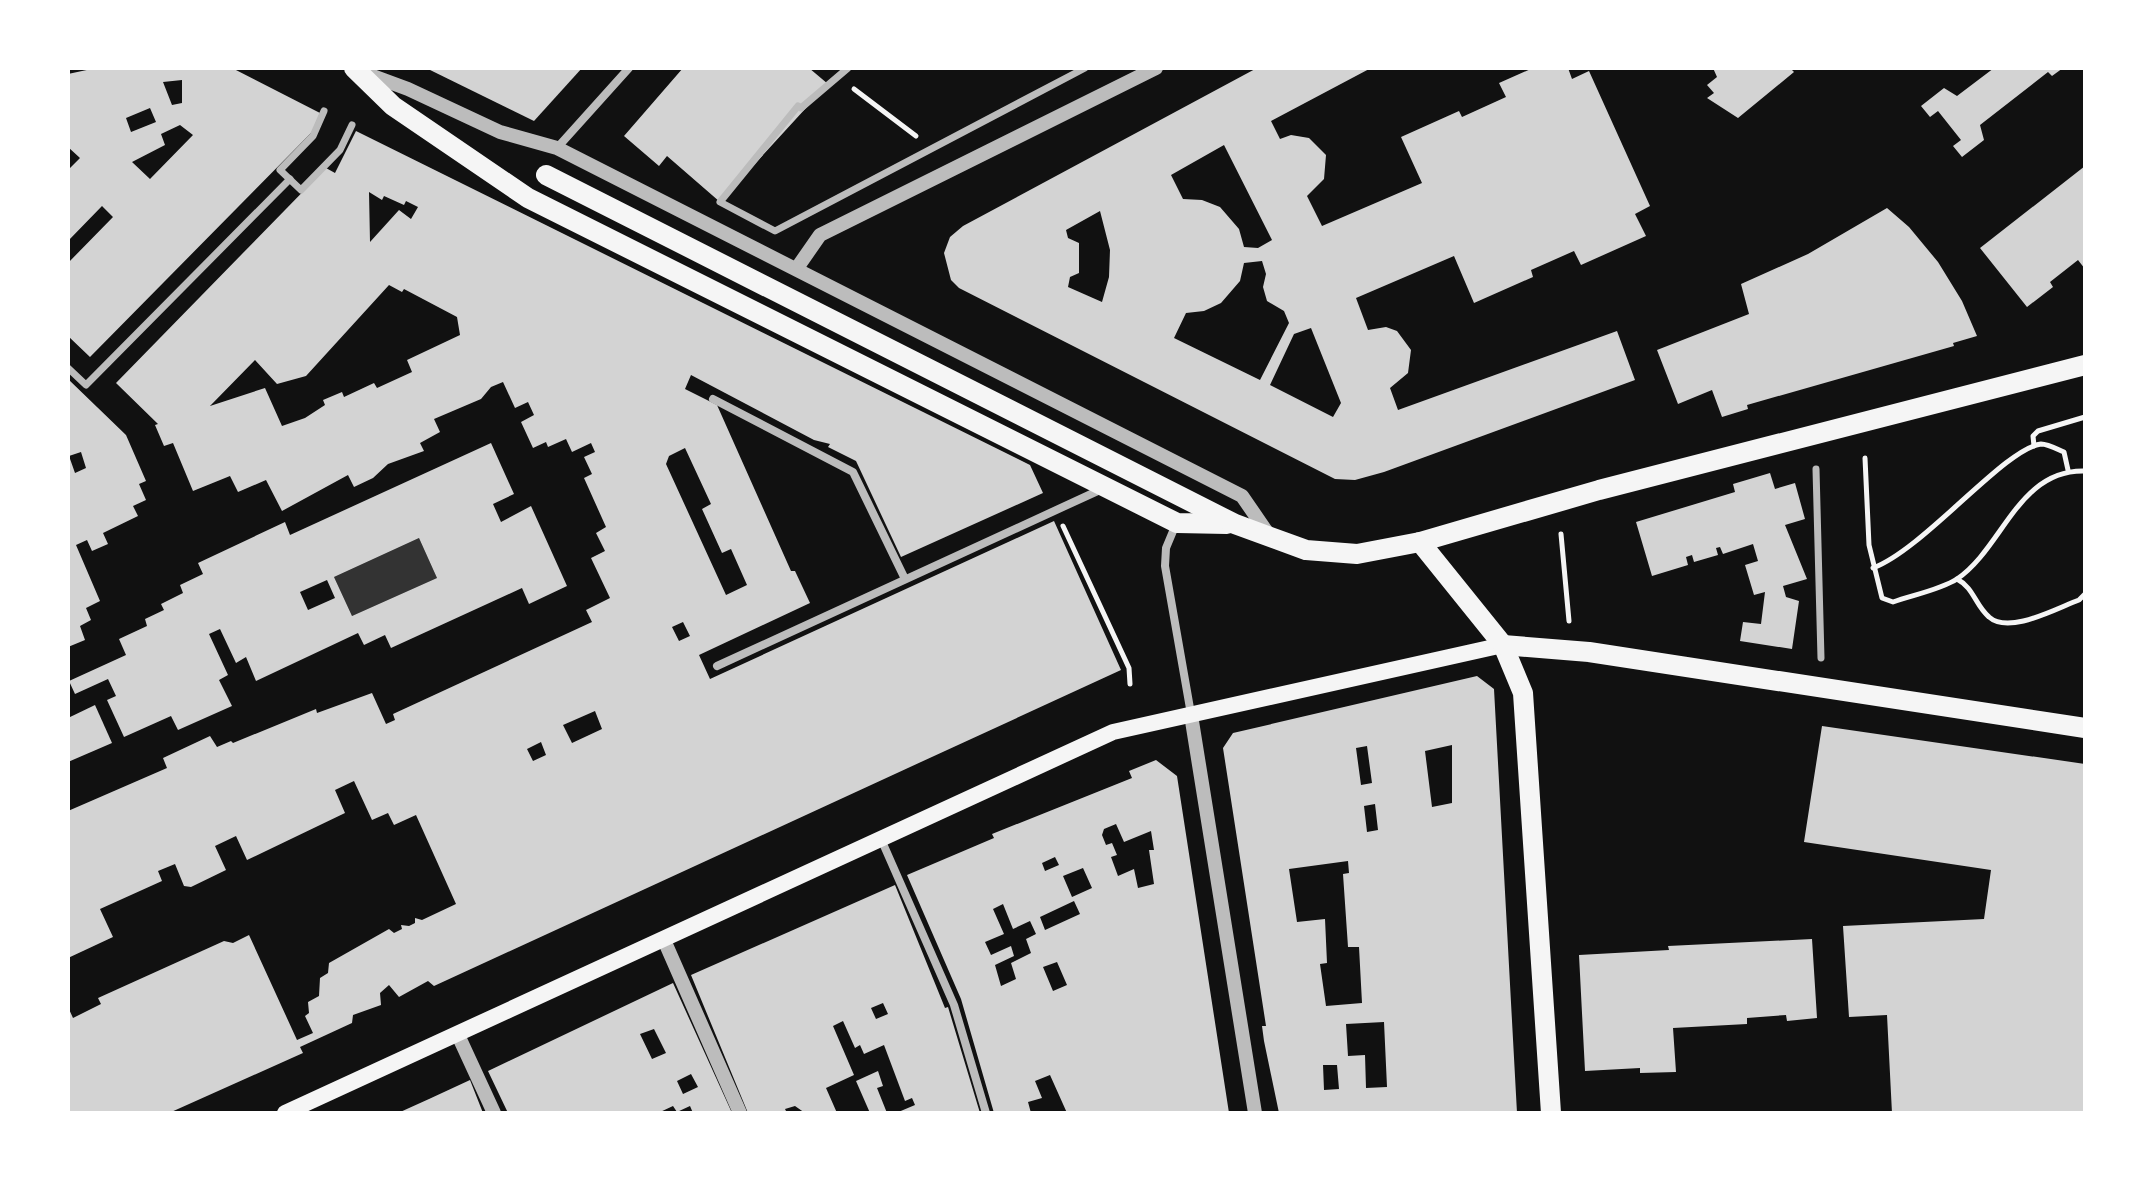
<svg xmlns="http://www.w3.org/2000/svg" width="2153" height="1181" font-family="'Public Sans',sans-serif">
<style>
.water{fill:#333}
.building{fill:#d3d3d3;fill-rule:evenodd}
.lines{fill:none;stroke-linecap:round;stroke-linejoin:round}
.path{stroke:#f5f5f5;stroke-width:5}
.pedestrian{stroke:#bcbcbc;stroke-width:7}
.minor{stroke:#bcbcbc;stroke-width:8}
.tertiary{stroke:#bcbcbc;stroke-width:14}
.secondary{stroke:#f5f5f5;stroke-width:16}
.primary{stroke:#f5f5f5;stroke-width:20}
</style>
<rect width="100%" height="100%" fill="#111"/>
<path class="water" d="M419,538L437,578L352,616L334,577Z"/>
<g class="building">
<path d="M96,68H232L320,113L312,132L90,357L68,336V263L113,217L102,206L68,241V170L80,158L68,147V74ZM182,80V103L172,105L163,82ZM150,108L156,122L131,132L126,118ZM180,125L193,135L150,179L132,162L165,145L161,134Z"/>
<path d="M426,68H582L534,121Z"/>
<path d="M683,68H809L828,84L720,202L667,156L659,166L624,136Z"/>
<path d="M1257,68H1371L1271,121L1280,139L1291,135L1309,138L1326,155L1324,179L1307,196L1322,226L1422,183L1401,137L1459,111L1462,117L1506,97L1499,83L1533,68H1568L1572,79L1589,71L1650,206L1635,214L1646,236L1581,265L1574,251L1531,270L1533,277L1474,303L1454,256L1356,298L1368,330L1386,327L1397,331L1411,350L1408,373L1390,388L1398,410L1617,331L1635,380L1384,472L1355,480L1335,479L959,288L951,280L944,253L950,237L963,226ZM1224,145L1272,240L1258,248L1244,247L1239,229L1220,207L1202,200L1183,199L1171,175ZM1100,211L1110,250L1109,277L1102,302L1068,287L1070,277L1079,273V243L1068,238L1066,230ZM1262,261L1266,274L1263,287L1267,301L1284,311L1289,323L1260,380L1174,338L1186,313L1204,311L1221,303L1240,281L1244,263ZM1311,328L1341,403L1333,417L1270,385L1294,334Z"/>
<path d="M1713,68H1790L1794,72L1738,118L1707,98L1714,93L1707,85L1717,77Z"/>
<path d="M1994,68H2063L2052,76L2048,72L1980,125L1984,140L1962,157L1953,146L1961,140L1938,111L1930,117L1921,106L1944,88L1957,96Z"/>
<path d="M356,131L1030,465L1043,493L901,557L856,461L828,447L830,444L814,440L691,375L685,389L717,405L791,571H795L810,603L699,655L710,679L1054,521L1121,670L434,986L428,981L399,997L389,985L380,993L381,1005L353,1015L352,1023L300,1047L303,1053L169,1113H68V1007L73,1018L101,1004L98,998L224,941L233,943L249,935L297,1040L313,1033L305,1016L309,1013L308,1002L319,996L320,978L328,973L329,963L389,929L394,933L402,929L401,925L409,926L415,923V918L422,920L456,904L416,815L394,825L388,813L372,820L354,781L335,790L345,813L247,860L236,836L215,846L226,870L191,887L184,886L175,864L158,871L162,881L100,909L113,937L68,958V811L167,768L163,758L210,736L217,747L231,741L233,743L316,709L317,713L372,693L386,724L395,720L393,714L592,622L586,610L610,598L591,558L605,551L596,533L606,527L584,478L592,474L584,457L595,452L591,443L572,452L566,439L548,447L546,442L533,448L521,422L534,415L528,402L515,408L503,382L491,387L481,399L434,419L440,432L420,443L424,451L388,464L373,478L354,487L348,475L282,511L266,480L238,492L230,476L193,491L173,443L164,446L155,425L158,424L116,383L326,168L335,173ZM369,192L382,200L384,196L404,205L406,201L418,207L411,219L399,210L370,242ZM389,285L402,292L404,289L457,317L460,335L407,360L412,372L377,388L374,383L344,397L342,392L323,400L325,405L305,418L282,426L265,388L210,406L255,360L277,384L306,376ZM685,448L711,504L702,509L722,553L731,549L747,585L726,595L666,464L669,456ZM683,622L690,636L679,641L672,627ZM595,711L602,729L572,743L563,725ZM541,742L546,755L533,761L527,749Z"/>
<path d="M2085,166V269L2078,260L2050,282L2053,287L2027,307L1980,248Z"/>
<path d="M1887,208L1909,227L1938,262L1962,301L1977,336L1953,343L1954,346L1747,405L1748,409L1722,417L1712,390L1678,404L1657,350L1749,314L1741,284L1808,254Z"/>
<path d="M68,379L126,435L146,481L139,484L146,500L133,506L138,516L103,533L108,544L92,551L87,540L76,545L100,601L86,608L91,620L80,626L85,640L68,647ZM81,452L86,468L75,473L69,456Z"/>
<path d="M491,443L514,494L493,504L501,522L531,506L567,586L529,604L522,588L391,648L385,635L364,645L358,633L256,681L246,657L236,663L220,629L209,634L228,675L219,680L232,706L178,730L171,716L124,737L107,700L116,696L108,679L75,694L69,681L126,655L119,639L147,626L145,619L164,610L161,604L183,593L180,585L203,574L198,563L285,522L290,535ZM419,538L437,578L352,616L334,577ZM327,580L335,598L308,610L300,592Z"/>
<path d="M1770,473L1775,489L1795,483L1805,519L1785,525L1807,579L1783,586L1786,597L1799,601L1792,649L1740,641L1743,622L1761,624L1765,592L1754,595L1745,565L1758,561L1753,544L1723,554L1720,547L1716,548L1718,555L1694,562L1692,555L1686,557L1688,565L1652,576L1636,522L1735,492L1733,484Z"/>
<path d="M1477,676L1494,689L1517,1113H1279L1264,1041L1262,1026H1266L1223,748L1233,733ZM1452,745V803L1432,807L1425,751ZM1367,746L1372,783L1361,785L1356,748ZM1375,804L1378,830L1367,832L1364,806ZM1348,861L1349,873L1343,874L1348,947H1359L1362,1003L1326,1006L1320,964L1327,963L1325,919L1297,922L1289,869ZM1384,1022L1387,1087L1366,1088L1365,1055L1348,1056L1346,1024ZM1323,1065H1337L1339,1089L1324,1090Z"/>
<path d="M95,705L112,743L68,762V718Z"/>
<path d="M1822,726L2085,764V1113H1892L1887,1015L1849,1017L1843,926L1984,919L1991,870L1804,842Z"/>
<path d="M1156,760L1177,776L1229,1113H1067L1050,1075L1035,1081L1042,1098L1028,1102L1031,1113H994L961,999L907,875L994,838L992,834L1132,778L1129,771ZM1116,824L1124,842L1151,831L1154,850H1149L1154,884L1138,888L1134,869L1118,876L1111,857L1117,855L1112,843L1106,845L1102,835L1104,829ZM1055,857L1059,865L1045,871L1042,863ZM1083,868L1092,888L1072,897L1063,876ZM1074,901L1080,914L1045,930L1040,917ZM1003,904L1013,929L1030,921L1036,934L1026,939L1031,953L1011,963L1016,979L1001,986L995,965L1014,956L1011,946L991,955L985,942L1004,934L993,909ZM1057,962L1067,985L1053,991L1043,967Z"/>
<path d="M895,885L945,1008L948,1007L980,1113H896L915,1105L912,1098L905,1101L884,1045L864,1054L860,1045L855,1048L843,1021L833,1026L854,1075L826,1088L837,1113H805L795,1106L785,1109L787,1113H748L691,975ZM883,1003L888,1014L876,1019L871,1008Z"/>
<path d="M1812,939L1817,1018L1787,1021L1786,1015L1747,1018V1024L1673,1028L1676,1072L1640,1073V1068L1585,1071L1579,955L1669,950L1668,946Z"/>
<path d="M673,983L732,1113H693L690,1106L677,1112L673,1106L658,1113H508L488,1071ZM654,1029L666,1053L652,1059L640,1034ZM691,1074L698,1087L683,1094L677,1081Z"/>
<path d="M878,1071L883,1086L877,1088L887,1113H870L856,1081Z"/>
<path d="M470,1080L483,1113H398L429,1099Z"/>
</g>
<g class="lines">
<g class="path">
<path d="M854,89L916,136"/>
<path d="M2034,446L2033,436L2038,431L2085,417"/>
<path d="M1865,458L1869,545L1882,598L1893,602C1912,595 1940,590 1957,579C2003,548 2018,469 2085,471"/>
<path d="M1063,526L1129,668L1130,684"/>
<path d="M1561,534L1569,621"/>
<path d="M1873,568C1924,549 2005,448 2041,444C2048,444 2057,449 2064,452L2068,470"/>
<path d="M1957,579C1974,588 1975,605 1989,617C2009,635 2057,608 2079,600L2085,594"/>
</g>
<g class="pedestrian">
<path d="M848,68L801,108L798,106L720,202L775,231L1085,68"/>
<path d="M324,111L313,136L280,170L301,190L340,150L352,125"/>
<path d="M68,368L86,385L290,179"/>
<path d="M1816,469L1821,658"/>
</g>
<g class="minor">
<path d="M557,148L629,68"/>
<path d="M713,399L853,472L905,579"/>
<path d="M1176,524L1166,548L1165,566L1191,714"/>
<path d="M717,666L1102,489"/>
<path d="M881,839L954,1005L986,1113"/>
</g>
<g class="tertiary">
<path d="M362,72L408,89L500,132L557,148L1242,496L1271,538"/>
<path d="M797,268L820,235L1156,68"/>
<path d="M1191,715L1255,1113"/>
<path d="M664,940L740,1113"/>
<path d="M458,1035L494,1113"/>
</g>
<path class="secondary" d="M285,1113L1113,732L1503,645"/>
<g class="primary">
<path d="M354,68L393,106L528,198L1177,523L1227,524"/>
<path d="M546,175L1235,524L1306,550L1357,554L1420,542L1599,490L2085,365"/>
<path d="M1420,542L1503,645L1523,693L1551,1113"/>
<path d="M1503,645L1589,652L2085,728"/>
</g>
</g>
<rect width="2153" height="1181" fill="none" stroke="#ffffff" stroke-width="140"/>
</svg>
